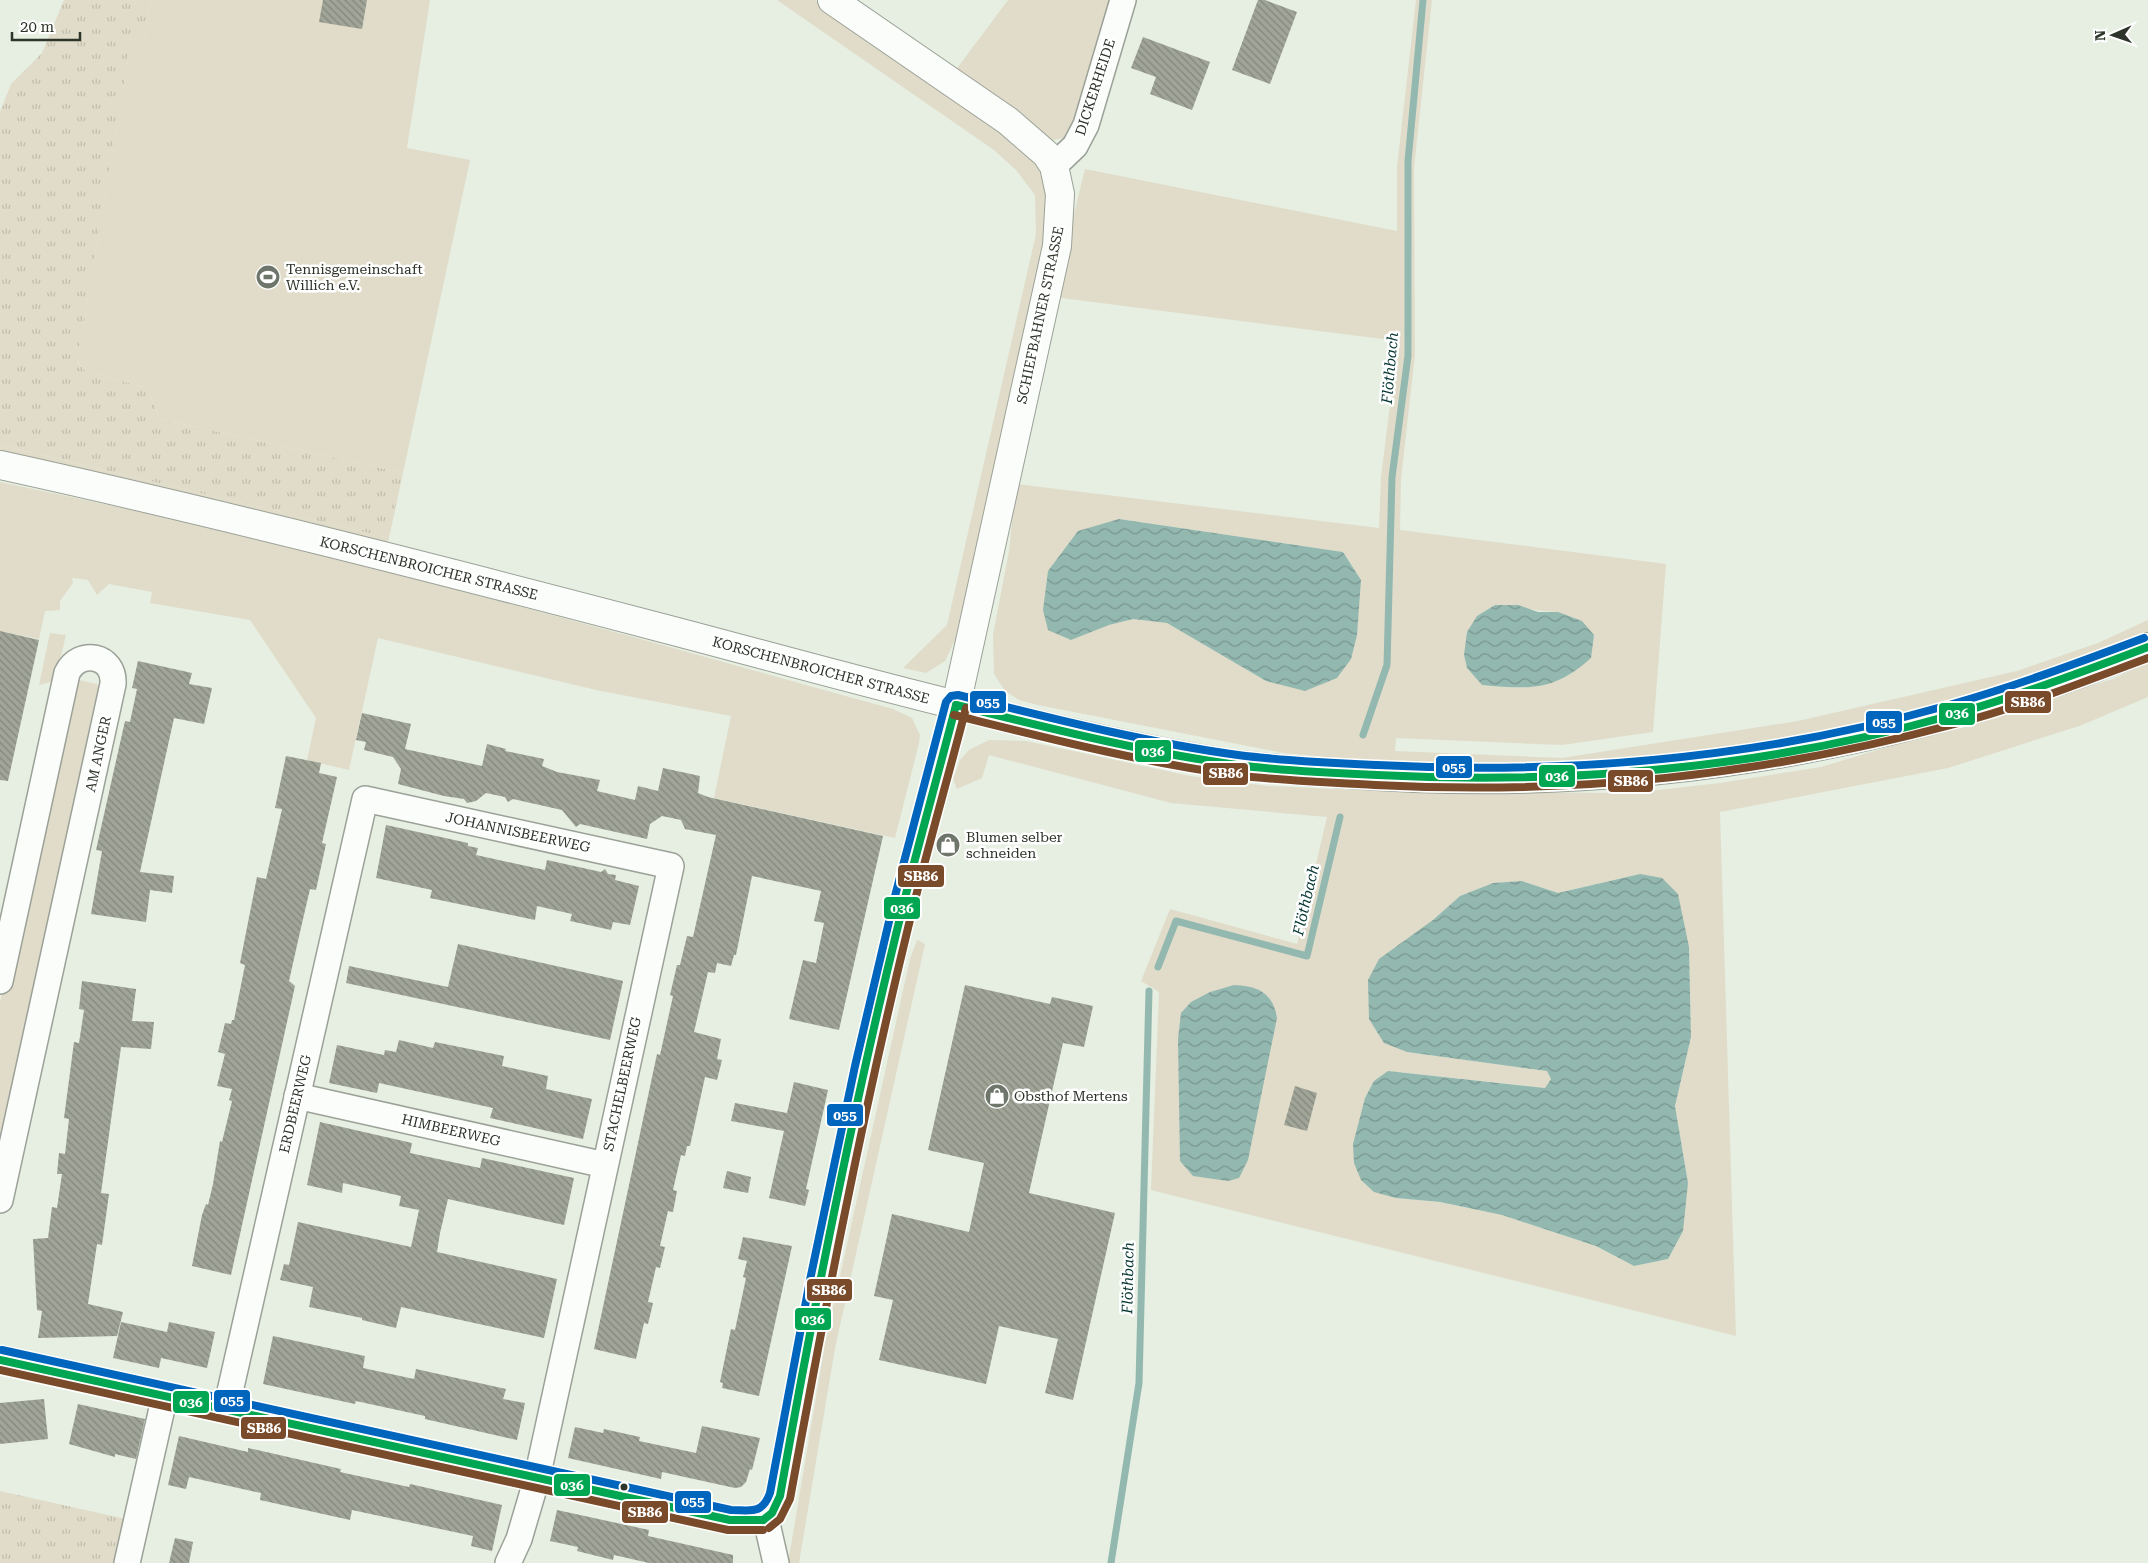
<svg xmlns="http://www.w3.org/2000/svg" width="2148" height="1563" font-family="'Roboto Serif',serif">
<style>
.grass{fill:#e0dcc9;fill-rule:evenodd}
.park{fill:url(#park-tufts)}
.water{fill:url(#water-waves)}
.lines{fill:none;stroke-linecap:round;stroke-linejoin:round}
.stream{stroke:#93b8b0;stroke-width:7}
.building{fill:url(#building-back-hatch)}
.street-casing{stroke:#9ba197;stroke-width:28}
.secondary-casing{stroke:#9ba197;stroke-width:30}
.street{stroke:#fbfdfb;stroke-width:25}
.secondary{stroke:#fbfdfb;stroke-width:28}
.bus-1-casing{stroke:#fff;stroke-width:11}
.bus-2-casing{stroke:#fff;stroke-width:11}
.bus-3-casing{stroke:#fff;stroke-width:11}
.bus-1{stroke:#00a651;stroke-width:8}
.bus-2{stroke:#7a4b2a;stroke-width:8}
.bus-3{stroke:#0065bd;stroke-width:8}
.bus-dot{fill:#2d342a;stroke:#fff;stroke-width:2}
.labels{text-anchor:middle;stroke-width:5;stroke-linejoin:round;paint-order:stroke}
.street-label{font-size:14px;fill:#2d342a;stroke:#fff}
.poi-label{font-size:14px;fill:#2d342a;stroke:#fff;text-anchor:start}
.water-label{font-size:15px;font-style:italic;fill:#073734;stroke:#fff}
.line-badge{stroke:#fff;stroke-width:2}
.badge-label{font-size:14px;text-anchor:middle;font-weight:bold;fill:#fff}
</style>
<defs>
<pattern id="park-tufts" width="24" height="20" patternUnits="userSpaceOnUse" patternTransform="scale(1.25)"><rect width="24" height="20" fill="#e0dcc9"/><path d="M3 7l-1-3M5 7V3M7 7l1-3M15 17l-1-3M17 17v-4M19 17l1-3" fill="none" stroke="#c0bdad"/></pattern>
<pattern id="water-waves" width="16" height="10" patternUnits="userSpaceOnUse" patternTransform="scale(1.25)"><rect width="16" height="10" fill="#93b8b0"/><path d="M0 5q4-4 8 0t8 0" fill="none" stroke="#78968f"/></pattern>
<pattern id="building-back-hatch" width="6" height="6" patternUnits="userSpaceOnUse" patternTransform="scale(1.25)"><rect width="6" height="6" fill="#a0a598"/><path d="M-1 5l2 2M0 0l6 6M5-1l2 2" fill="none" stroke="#83877c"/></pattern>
</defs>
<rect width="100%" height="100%" fill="#e6efe2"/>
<g class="grass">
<path d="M151,0H430L407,148L470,160L403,473L160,419L147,388L85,371L77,361L132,36L145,38Z"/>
<path d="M777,0H815L1010,136L1037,165L1049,193V233L955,640L945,661L926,673L903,668L947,625L1036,234L1035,195L1016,170L994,150Z"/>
<path d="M1008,0H1114L1081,118L1065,138L1052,140L955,71Z"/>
<path d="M1416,0H1432L1414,168L1415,354L1401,479L1400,530L1666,564L1653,732L1562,745L1396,738L1395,751L1562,758L1798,721L2017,671L2098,643L2148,620V634L2000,690L1807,741L1559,771L1400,764L1284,753L1038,705L1019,700L1005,691L994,674L993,635L1009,551L1016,484L1379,528L1381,477L1398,341L1054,297L1085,169L1397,231V167ZM1119,519L1343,552L1361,580L1266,681L1167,623L1133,619L1109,625ZM1495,605C1517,605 1536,612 1558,612L1591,658C1553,692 1529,689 1482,685L1467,668L1464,655L1477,616Z"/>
<path d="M0,445L12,448L389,538L387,544L0,453Z"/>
<path d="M0,482C301,543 597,627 893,709L912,718L920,735L919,743L895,838L714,798L731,716L596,690L378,638L349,770L307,760L316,718L250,620L150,603L152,592L109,584L97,595L88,580L72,578L73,583L60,601V610L45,611L39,639L0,631Z"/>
<path d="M50,633L66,635L55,681L39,685Z"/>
<path d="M2148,662V697L2082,725L1948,768L1720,812L1736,1336L1151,1190L1159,992L1141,981L1170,909L1297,944L1327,817L1171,803L989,755L982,778L957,789L953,779L960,760L969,750L989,740L1026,741L1190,776L1268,786L1404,792L1632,793L1720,783L1821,767L2113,679ZM1640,874L1689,947L1691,1037L1675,1106L1688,1183L1668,1259L1634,1266L1596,1246L1502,1215L1439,1202L1396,1198L1388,1071L1546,1088L1551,1079L1547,1071L1407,1052L1433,920L1460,896L1493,883L1522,881L1558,893Z"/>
<path d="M79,680L97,684L100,690L0,1151V1002L69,691Z"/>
<path d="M917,940L925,944L835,1348L799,1563H788L825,1344L910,959Z"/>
</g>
<g class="park">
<path d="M64,0H151L145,38L132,37L77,362L85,371L147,388L160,419L403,473L389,538L0,445V112L11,84L42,53Z"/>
<path d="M0,1491L126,1519L116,1563H0Z"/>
</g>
<g class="water">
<path d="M1119,519L1343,552L1361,580L1357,635L1351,659L1337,678L1305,691L1266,681L1167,623L1133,619L1109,625L1071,640L1048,630L1043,610L1048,571L1078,531Z"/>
<path d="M1495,605H1518L1538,612H1558L1582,621L1594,635L1591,658C1553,692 1530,689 1482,685L1467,668L1464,655L1467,632L1477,616Z"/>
<path d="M1640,874L1662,878L1678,894L1689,947L1691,1037L1675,1106L1688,1183L1683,1231L1668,1259L1634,1266L1596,1246L1502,1215L1440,1202L1396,1198L1374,1192L1361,1180L1354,1163L1353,1144L1365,1098L1374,1081L1388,1071L1545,1088L1551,1079L1547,1071L1407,1052L1384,1043L1369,1019L1368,980L1379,959L1433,920L1460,896L1493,883L1522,881L1558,893Z"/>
<path d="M1234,985C1258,986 1273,993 1277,1018L1248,1160L1239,1178L1228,1181L1193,1176L1180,1161L1178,1039L1181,1013L1191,1002L1210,992Z"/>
</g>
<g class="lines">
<g class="stream">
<path d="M1363,735L1387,665L1392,477L1408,356V161L1423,0"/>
<path d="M1158,967L1176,921L1307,956L1340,817"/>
<path d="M1111,1563L1139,1383L1149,991"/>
</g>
</g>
<g class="building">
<path d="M323,0H367L362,29L319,22Z"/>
<path d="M1258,0H1265L1297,12L1270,84L1232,70Z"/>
<path d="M1143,37L1210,62L1192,110L1150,94L1156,77L1131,68Z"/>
<path d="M0,631L39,640L8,781L0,780Z"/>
<path d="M138,661L192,673L189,684L212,688L204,724L174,718L140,872L174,876L172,893L150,890L146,922L91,914L102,851L96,850L125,721L130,722L137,689L132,688Z"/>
<path d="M362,713L411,724L405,749L482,766L487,744L506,749L505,751L544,759L542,766L557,772L600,780L597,791L635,800L638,786L658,791L663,768L700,776L698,793L708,797L883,836L839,1030L789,1019L803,960L816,963L824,923L814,921L821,891L752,876L736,955H734L731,966L717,963L715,973L708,972L694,1032L721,1039L717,1059L722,1060L717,1080L705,1077L690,1146H687L685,1156L681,1155L673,1190L677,1191L673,1212L668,1211L660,1246L665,1247L660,1268L656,1267L648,1302L653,1303L648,1324L644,1323L636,1359L594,1349L657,1054L660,1055L673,996L670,995L677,965H680L687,936L693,937L716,835L685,829L681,820L662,816L650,824L647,839L580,824L576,827L562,810L553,808L513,799L508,802L505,797L486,793L476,801L467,803L464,799L444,796L398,784L401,769L393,757L364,750L366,742L356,740Z"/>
<path d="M286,756L321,763L319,773L337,777L322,843L326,844L316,890L310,889L300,932L289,981L295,986L231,1275L192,1266L202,1215L206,1204L208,1205L213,1184L220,1141L222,1142L232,1101L229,1100L232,1089L217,1086L225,1054L218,1052L225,1023L231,1024L232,1020H234L245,965L240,963L257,877L266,879L282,809L275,808Z"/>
<path d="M386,825L468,843V846L478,848L476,855L545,870L547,860L601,872L605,869L608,874L616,875L615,880L639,886L630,925L613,922L611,930L570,921L572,914L537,906L535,920L430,898L432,890L376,878Z"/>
<path d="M458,944L623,981L610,1040L346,983L349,966L448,987Z"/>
<path d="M82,981L136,989L132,1021L154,1022L151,1049L121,1047L101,1193L109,1194L102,1245L97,1244L88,1304L123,1312L117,1336L38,1338L42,1311L37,1310L33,1239L48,1238L52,1207L57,1208L62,1174H57L59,1153L65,1154L69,1119L64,1118L74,1042L79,1043L84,1010L79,1009Z"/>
<path d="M965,985L1050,1004L1052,997L1093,1006L1084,1047L1063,1043L1029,1193L1115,1213L1073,1400L1045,1393L1058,1339L999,1326L986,1384L879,1360L893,1300L874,1296L892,1214L969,1232L984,1163L928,1150Z"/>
<path d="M399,1040L433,1048L435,1042L504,1056L502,1066L548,1076L546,1089L592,1099L583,1139L490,1118L493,1108L379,1083L377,1093L329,1083L337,1045L384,1055L385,1050L396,1052Z"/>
<path d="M794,1082L828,1090L806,1189L809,1190L805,1206L769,1198L784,1131L731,1121L735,1103L787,1113Z"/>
<path d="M1295,1086L1317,1093L1307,1131L1284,1125Z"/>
<path d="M320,1122L412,1143L410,1153L480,1168L482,1158L574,1178L564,1225L448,1199L440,1233L437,1252L557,1279L544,1338L401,1307L396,1328L362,1320V1318L309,1307L313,1287L280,1280L284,1264L289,1265L298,1222L411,1247L419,1210L399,1206L401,1196L343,1183L342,1193L307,1185Z"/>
<path d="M727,1171L751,1177L748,1193L723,1188Z"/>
<path d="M743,1237L792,1246L759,1396L722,1388L723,1383L720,1382L731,1329L735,1330L746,1278L743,1277L747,1261L738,1259Z"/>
<path d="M121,1322L167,1332L169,1322L215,1332L207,1368L161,1358L159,1368L113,1358Z"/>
<path d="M273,1336L365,1356L363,1368L414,1379L416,1369L506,1389L503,1399L525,1403L517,1440L425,1419V1416L356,1401L355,1404L263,1384Z"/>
<path d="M44,1399L48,1439L0,1444V1403Z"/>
<path d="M78,1404L145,1419L136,1459L115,1454V1457L69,1444Z"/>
<path d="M702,1426L760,1438L752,1470L750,1469L746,1482L741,1487L735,1488L662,1472L661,1479L568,1458L575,1427L603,1433L604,1429L640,1437L639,1441L696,1453Z"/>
<path d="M179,1436L248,1452V1448L341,1469L340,1472L409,1487L410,1484L502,1505L492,1551L471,1546L473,1536L352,1510L350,1520L260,1500L261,1493L189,1477L186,1489L168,1485Z"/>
<path d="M557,1510L649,1530L648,1536L733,1555V1563H649L614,1555L613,1560L577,1551L578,1547L550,1541Z"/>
<path d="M175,1538L193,1542L189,1563H169Z"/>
</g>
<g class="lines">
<defs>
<g id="street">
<path d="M1054,166L1075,146L1086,125L1123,0"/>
<path d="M0,981L67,673C79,648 115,655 113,684L0,1200"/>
<path d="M297,1096L605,1165"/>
<path d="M0,1360L730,1520H763"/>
<path d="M226,1409L365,799L671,866L537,1478L519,1539L508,1563"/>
<path d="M763,1520L772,1513L780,1496C813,1305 853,1115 898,926C916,852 937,779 956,705"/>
<path d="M763,1520L768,1528L776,1563"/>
<path d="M127,1563L165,1395"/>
</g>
<g id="secondary">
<path d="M832,0L1008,121L1046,154L1054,166L1060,194L1057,246L956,705"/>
<path d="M0,465C223,514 445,571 666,629C780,659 894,691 1009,718C1081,735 1153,752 1226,763C1266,769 1307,771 1347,774C1622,795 1893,752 2148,647"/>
</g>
</defs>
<use href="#street" class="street-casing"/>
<use href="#secondary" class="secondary-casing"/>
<use href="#street" class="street"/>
<use href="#secondary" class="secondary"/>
<defs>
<g id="bus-1">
<path d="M956,705C1049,728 1142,752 1237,765C1283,771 1330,773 1377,775C1571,785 1765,768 1952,715C2018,696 2083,672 2148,647"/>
<path d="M0,1360L730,1520H763"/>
<path d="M763,1520L772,1513L780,1496C814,1305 852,1114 898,926C916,852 937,779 956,705"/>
</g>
<g id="bus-2">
<path d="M954,715C1047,738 1140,762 1235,775C1281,781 1329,782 1375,785C1574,795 1759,776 1951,725C2018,708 2083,682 2148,658"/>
<path d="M0,1370L728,1530H763"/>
<path d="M769,1528L780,1519L790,1499C825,1308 862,1117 908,928C926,854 947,781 966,708"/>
</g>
<path id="bus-3" d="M2,1350L731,1510C751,1510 762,1515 770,1493L810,1280L855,1066L895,896L946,702L951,696L958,695C1051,718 1143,742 1238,755C1284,761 1331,763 1377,765C1570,775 1763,758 1949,705C2016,686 2080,662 2144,638"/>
</defs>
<use href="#bus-1" class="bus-1-casing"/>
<use href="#bus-2" class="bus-2-casing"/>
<use href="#bus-3" class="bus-3-casing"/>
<use href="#bus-1" class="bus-1"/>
<use href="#bus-2" class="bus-2"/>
<use href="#bus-3" class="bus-3"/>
</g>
<defs>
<symbol id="stadium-disc" viewBox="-11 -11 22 22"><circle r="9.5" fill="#6e756a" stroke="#fff"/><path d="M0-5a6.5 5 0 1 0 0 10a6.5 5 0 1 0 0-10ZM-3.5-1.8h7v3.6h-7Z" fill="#fff"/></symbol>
<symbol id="shop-disc" viewBox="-11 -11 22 22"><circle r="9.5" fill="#6e756a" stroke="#fff"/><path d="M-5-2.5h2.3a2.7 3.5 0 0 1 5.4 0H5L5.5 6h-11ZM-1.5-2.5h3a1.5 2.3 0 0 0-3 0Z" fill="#fff"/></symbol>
</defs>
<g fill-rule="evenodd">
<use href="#stadium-disc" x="254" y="263" width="28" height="28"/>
<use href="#shop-disc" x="934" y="831" width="28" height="28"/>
<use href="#shop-disc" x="983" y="1082" width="28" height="28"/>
</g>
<circle class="bus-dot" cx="624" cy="1487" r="4.5"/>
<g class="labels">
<g class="street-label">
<text transform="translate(1095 87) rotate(-72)" y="5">DICKERHEIDE</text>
<text transform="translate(1040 315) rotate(-78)" y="5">SCHIEFBAHNER STRASSE</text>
<text transform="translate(429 568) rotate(14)" y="5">KORSCHENBROICHER STRASSE</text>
<text transform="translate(821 670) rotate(15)" y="5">KORSCHENBROICHER STRASSE</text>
<text transform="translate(98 754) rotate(-78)" y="5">AM ANGER</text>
<text transform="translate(518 832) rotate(12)" y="5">JOHANNISBEERWEG</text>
<text transform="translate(622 1084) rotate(-78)" y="5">STACHELBEERWEG</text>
<text transform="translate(295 1104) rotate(-77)" y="5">ERDBEERWEG</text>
<text transform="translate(451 1130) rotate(13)" y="5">HIMBEERWEG</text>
</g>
<g class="poi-label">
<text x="286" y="274">Tennisgemeinschaft<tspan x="286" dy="16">Willich e.V.</tspan></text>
<text x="966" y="842">Blumen selber<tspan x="966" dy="16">schneiden</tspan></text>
<text x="1014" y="1101">Obsthof Mertens</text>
</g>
<g class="water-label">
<text transform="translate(1390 368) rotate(-85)" y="5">Flöthbach</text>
<text transform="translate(1306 900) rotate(-77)" y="5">Flöthbach</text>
<text transform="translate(1128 1278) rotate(-89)" y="5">Flöthbach</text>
</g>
</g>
<g class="line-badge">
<rect x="2004" y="690" width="48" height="24" rx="5" fill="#7a4b2a"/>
<rect x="969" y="690" width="38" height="24" rx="5" fill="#0065bd"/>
<rect x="1938" y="702" width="38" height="24" rx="5" fill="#00a651"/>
<rect x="1865" y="710" width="38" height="24" rx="5" fill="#0065bd"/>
<rect x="1134" y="739" width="38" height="24" rx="5" fill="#00a651"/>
<rect x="1435" y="755" width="38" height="24" rx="5" fill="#0065bd"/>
<rect x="1202" y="762" width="47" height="24" rx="5" fill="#7a4b2a"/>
<rect x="1538" y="764" width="38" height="24" rx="5" fill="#00a651"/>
<rect x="1607" y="769" width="47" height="24" rx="5" fill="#7a4b2a"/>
<rect x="897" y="864" width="48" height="24" rx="5" fill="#7a4b2a"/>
<rect x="883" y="896" width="38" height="24" rx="5" fill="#00a651"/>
<rect x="826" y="1103" width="38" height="24" rx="5" fill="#0065bd"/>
<rect x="806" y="1278" width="47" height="24" rx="5" fill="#7a4b2a"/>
<rect x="794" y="1307" width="38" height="24" rx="5" fill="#00a651"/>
<rect x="213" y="1389" width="38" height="24" rx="5" fill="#0065bd"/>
<rect x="172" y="1390" width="38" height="24" rx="5" fill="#00a651"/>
<rect x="240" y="1416" width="47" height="24" rx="5" fill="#7a4b2a"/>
<rect x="553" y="1473" width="38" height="24" rx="5" fill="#00a651"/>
<rect x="674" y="1490" width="38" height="24" rx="5" fill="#0065bd"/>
<rect x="621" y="1500" width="48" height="24" rx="5" fill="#7a4b2a"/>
</g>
<g class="badge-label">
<text x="2028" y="707">SB86</text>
<text x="988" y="707">055</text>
<text x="1957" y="718">036</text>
<text x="1884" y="727">055</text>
<text x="1153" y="756">036</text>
<text x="1454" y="772">055</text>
<text x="1226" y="778">SB86</text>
<text x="1557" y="781">036</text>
<text x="1631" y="786">SB86</text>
<text x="921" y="881">SB86</text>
<text x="902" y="913">036</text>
<text x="845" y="1120">055</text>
<text x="829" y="1295">SB86</text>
<text x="813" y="1324">036</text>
<text x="232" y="1405">055</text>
<text x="191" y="1407">036</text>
<text x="264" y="1433">SB86</text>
<text x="572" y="1490">036</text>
<text x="693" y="1506">055</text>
<text x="645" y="1517">SB86</text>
</g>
<g transform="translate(2113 35) rotate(268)" stroke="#ffffff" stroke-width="4" paint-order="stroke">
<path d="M0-4L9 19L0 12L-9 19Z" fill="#2d342a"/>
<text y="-8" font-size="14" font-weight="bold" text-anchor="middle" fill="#2d342a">N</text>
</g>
<path d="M12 32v8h68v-8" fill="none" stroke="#2d342a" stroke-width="2.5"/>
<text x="20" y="32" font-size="15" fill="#2d342a" stroke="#ffffff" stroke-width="4" paint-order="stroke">20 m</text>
</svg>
